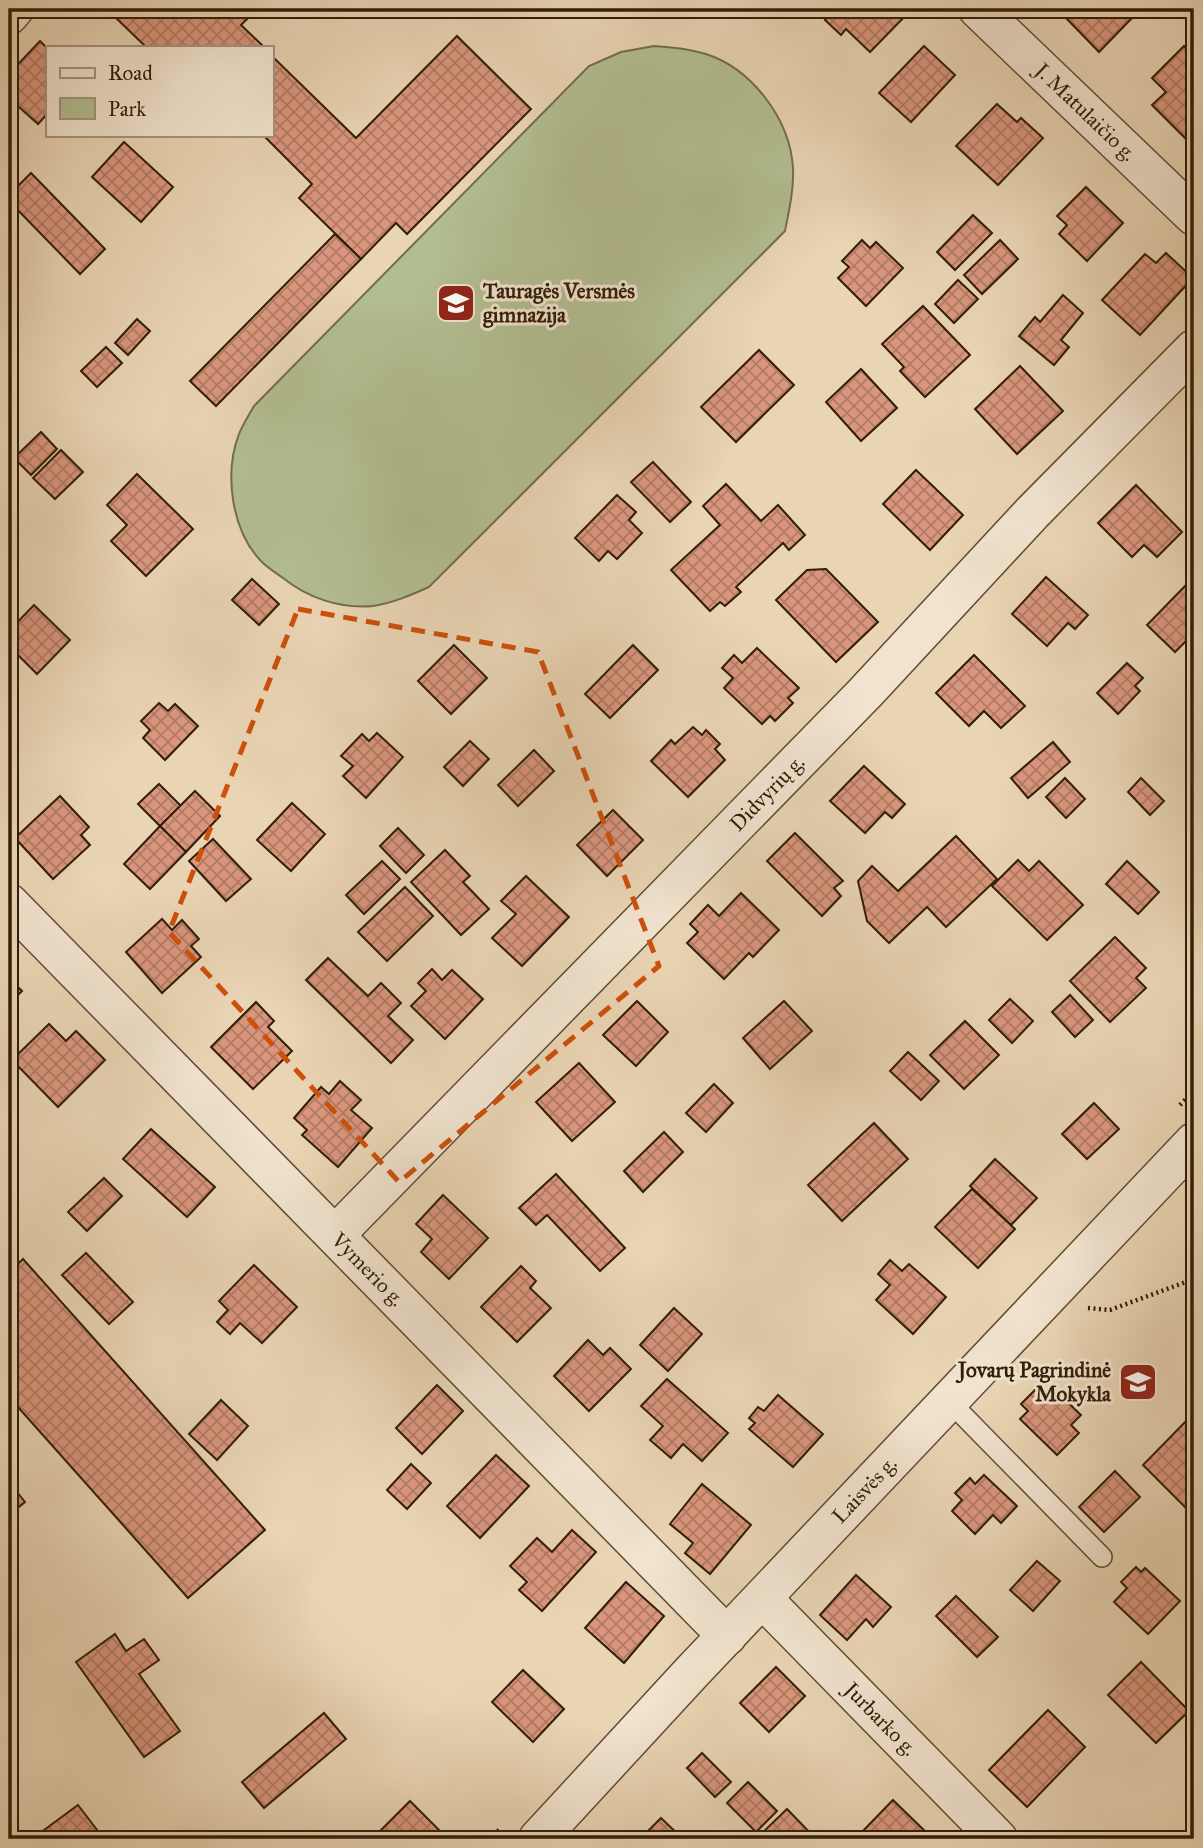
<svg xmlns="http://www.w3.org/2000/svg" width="1203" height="1848" font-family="'IM FELL Great Primer',serif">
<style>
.green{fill:#b2bd90;stroke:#726d4c;stroke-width:2}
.building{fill:url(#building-cross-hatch);stroke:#311d09;stroke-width:2}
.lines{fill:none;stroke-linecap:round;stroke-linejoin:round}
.lane-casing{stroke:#5f4b34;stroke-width:22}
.street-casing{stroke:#5f4b34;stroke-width:41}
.path{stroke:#311d09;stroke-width:4.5;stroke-dasharray:2 3.5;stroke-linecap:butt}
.lane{stroke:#f1e3ce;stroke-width:19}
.street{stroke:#f1e3ce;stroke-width:38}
.marked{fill:none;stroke:#cd500c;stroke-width:5;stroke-dasharray:14 9;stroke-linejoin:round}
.labels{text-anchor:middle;stroke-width:6;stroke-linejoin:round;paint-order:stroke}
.street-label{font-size:21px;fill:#311d09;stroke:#f1e3ce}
.poi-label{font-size:21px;font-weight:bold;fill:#311d09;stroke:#f1e3ce;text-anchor:start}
</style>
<defs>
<pattern id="building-cross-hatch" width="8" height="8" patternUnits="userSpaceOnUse" patternTransform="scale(1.75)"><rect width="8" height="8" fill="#d9967c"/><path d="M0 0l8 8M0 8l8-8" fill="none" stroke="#b17a64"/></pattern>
</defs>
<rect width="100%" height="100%" fill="#e9d4b3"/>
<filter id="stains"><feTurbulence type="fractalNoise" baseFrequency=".00286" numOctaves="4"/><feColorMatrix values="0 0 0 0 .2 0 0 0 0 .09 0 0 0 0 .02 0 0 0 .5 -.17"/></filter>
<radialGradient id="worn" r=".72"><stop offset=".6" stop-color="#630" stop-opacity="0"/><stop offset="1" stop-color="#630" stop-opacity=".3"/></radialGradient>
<path class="green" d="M654,46C672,47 689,49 706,54C752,69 790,119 793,168C794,189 789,211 785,231L429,587C411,595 393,603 373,606C340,609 308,598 283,578C276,573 268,568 262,562C231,531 224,473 239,434C243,424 249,415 254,406L589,66L621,52Z"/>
<g class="building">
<path d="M125,9H257L241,25L264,47H146L116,18Z"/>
<path d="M836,9H905L909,12L870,52L846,29L841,35L825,20Z"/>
<path d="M1069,9H1127L1134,16L1099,52L1063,15Z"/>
<path d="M457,36L531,109L407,234L396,223L361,259L299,198L312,184L263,135H271V55L356,138Z"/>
<path d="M40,41L47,48V114L38,124L9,98V74Z"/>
<path d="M924,46L955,75L911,122L879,93Z"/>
<path d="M1184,46L1194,57V129L1185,138L1152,105L1166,92L1152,78Z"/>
<path d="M997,104L1017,122L1021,118L1043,138L998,185L956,146Z"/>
<path d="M124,142L173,187L141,222L92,177Z"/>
<path d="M31,173L105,249L80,274L9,201V195Z"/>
<path d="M1086,187L1123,223L1087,261L1059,234L1067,225L1057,216Z"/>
<path d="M973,215L992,233L955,270L937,252Z"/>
<path d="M335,234L361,259L216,406L190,381Z"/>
<path d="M862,240L870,248L876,242L903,268L866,306L838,278L849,267L842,261Z"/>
<path d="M1000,240L1018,259L982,294L964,275Z"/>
<path d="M1166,253L1193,278L1140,335L1102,300L1145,254L1156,263Z"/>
<path d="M958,280L978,299L954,323L935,304Z"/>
<path d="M1063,295L1083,313L1061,340L1069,347L1054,365L1019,336L1035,317L1040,322Z"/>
<path d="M923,306L970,355L925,397L900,371L904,367L882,344Z"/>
<path d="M137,319L150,331L128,355L115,343Z"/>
<path d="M106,347L122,363L97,387L81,371Z"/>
<path d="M759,350L794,385L736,442L701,407Z"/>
<path d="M1020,366L1063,411L1017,454L975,409Z"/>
<path d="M861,369L897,408L861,441L826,402Z"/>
<path d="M41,432L57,449L31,475L14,458Z"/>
<path d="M61,450L83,472L55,499L33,478Z"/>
<path d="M653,462L691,502L670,522L631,482Z"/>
<path d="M916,470L963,515L930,550L883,504Z"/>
<path d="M137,474L193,529L146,576L111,541L127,525L107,505Z"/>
<path d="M726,484L761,521L778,505L805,535L789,550L783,543L736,587L741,592L725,606L720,602L710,611L671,570L720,525L703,506Z"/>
<path d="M1136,485L1182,532L1157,557L1144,545L1132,557L1098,523Z"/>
<path d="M617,495L636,512L629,520L642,533L617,559L608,551L599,561L575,538Z"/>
<path d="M826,569L878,622L836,662L776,600L807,570Z"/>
<path d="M1046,577L1088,615L1075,629L1068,623L1047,646L1012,614Z"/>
<path d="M252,579L279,604L259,625L232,600Z"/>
<path d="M1187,584L1194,591V633L1175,652L1147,625Z"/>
<path d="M34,605L70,640L37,674L9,646V631Z"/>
<path d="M454,645L487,678L451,714L418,681Z"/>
<path d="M633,645L658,670L610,718L585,694Z"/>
<path d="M757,648L799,688L788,698L793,703L775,721L770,716L762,724L724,688L733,678L722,668L734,655L742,663Z"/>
<path d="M974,655L1025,706L1001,728L984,711L969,726L936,693Z"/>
<path d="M1127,663L1143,678L1135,686L1140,691L1118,714L1097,693Z"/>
<path d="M159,703L168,711L175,704L198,726L165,760L143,738L150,730L141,721Z"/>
<path d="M693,727L702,735L706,730L720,744L715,749L725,760L688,797L651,761L671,740L675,744Z"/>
<path d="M377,733L403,757L366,798L343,776L353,766L341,756L362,734L369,741Z"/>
<path d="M470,741L489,759L463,786L444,767Z"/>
<path d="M1053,742L1070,762L1028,798L1011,778Z"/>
<path d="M534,750L554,771L518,806L498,785Z"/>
<path d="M864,766L905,804L892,818L885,812L865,833L830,801Z"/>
<path d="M1065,778L1085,799L1066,818L1046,797Z"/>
<path d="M1141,778L1164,801L1150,815L1128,792Z"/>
<path d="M159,784L181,806L160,826L138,804Z"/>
<path d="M195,791L220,816L186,852L160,826Z"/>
<path d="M60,796L89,827L81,835L90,845L53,879L15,838Z"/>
<path d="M292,803L325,834L291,871L257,840Z"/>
<path d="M613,810L643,840L607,876L577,845Z"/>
<path d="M160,826L186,852L150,889L124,864Z"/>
<path d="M398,828L424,855L406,873L380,846Z"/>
<path d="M795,833L843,881L834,888L841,896L822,916L767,861Z"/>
<path d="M956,836L997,879L946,927L927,907L889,943L867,921L858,881L872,866L898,891Z"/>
<path d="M213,839L251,879L226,901L189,861Z"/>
<path d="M445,850L470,876L463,882L489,909L461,935L411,882Z"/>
<path d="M1018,860L1029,871L1039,861L1083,905L1047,940L992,886Z"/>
<path d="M382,861L400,879L364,914L346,895Z"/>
<path d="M1127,861L1159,892L1138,914L1106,884Z"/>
<path d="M526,876L569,917L522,966L492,938L516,914L501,901Z"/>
<path d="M405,887L433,916L387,961L358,932Z"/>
<path d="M741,893L779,930L753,957L749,953L724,979L687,943L698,932L690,924L708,905L719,916Z"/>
<path d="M162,919L172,930L182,920L199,939L191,946L201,957L162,993L126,952Z"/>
<path d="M1115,937L1146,968L1136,978L1146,988L1110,1022L1070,981Z"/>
<path d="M328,958L368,996L381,983L401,1003L388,1016L413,1040L391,1063L306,980Z"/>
<path d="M432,969L442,980L452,970L483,999L445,1039L411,1006L426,991L418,983Z"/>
<path d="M9,978L22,991L9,1004Z"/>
<path d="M1070,995L1093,1020L1075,1037L1052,1012Z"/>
<path d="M1010,999L1033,1021L1012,1043L989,1020Z"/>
<path d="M637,1001L668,1032L636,1066L603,1035Z"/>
<path d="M784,1001L812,1031L770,1069L743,1038Z"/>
<path d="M256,1002L274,1021L268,1027L292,1051L253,1089L211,1047Z"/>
<path d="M965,1021L999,1055L964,1089L930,1055Z"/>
<path d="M49,1024L66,1041L76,1031L105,1060L58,1107L12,1060Z"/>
<path d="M908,1052L939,1081L921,1100L890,1071Z"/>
<path d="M579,1063L615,1102L572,1141L536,1102Z"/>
<path d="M340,1081L361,1100L351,1110L372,1128L338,1167L302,1135L307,1130L294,1118L321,1087L329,1094Z"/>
<path d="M714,1084L733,1103L706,1132L686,1113Z"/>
<path d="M1094,1103L1119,1129L1087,1159L1062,1134Z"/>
<path d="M874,1123L908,1159L842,1221L808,1185Z"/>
<path d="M151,1129L215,1187L187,1217L123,1159Z"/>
<path d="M664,1132L683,1152L643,1192L624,1171Z"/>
<path d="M995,1159L1037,1198L1011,1225L970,1186Z"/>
<path d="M556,1174L625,1248L600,1271L547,1215L536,1225L519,1208Z"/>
<path d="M104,1178L122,1196L87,1231L68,1212Z"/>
<path d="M972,1189L1015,1229L978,1268L935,1227Z"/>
<path d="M443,1195L488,1238L449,1279L421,1252L432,1239L416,1224Z"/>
<path d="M86,1253L133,1302L109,1324L62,1275Z"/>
<path d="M23,1259L265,1530L188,1598L9,1397V1272Z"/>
<path d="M890,1260L902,1271L909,1264L946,1297L913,1334L876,1300L890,1285L878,1274Z"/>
<path d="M254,1265L297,1307L262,1343L240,1323L230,1334L217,1322L228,1310L219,1301Z"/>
<path d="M521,1266L536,1281L530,1288L551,1308L517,1342L481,1307Z"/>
<path d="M674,1308L702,1334L668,1371L640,1345Z"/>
<path d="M588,1340L603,1355L610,1348L631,1369L589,1411L554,1376Z"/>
<path d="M667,1379L728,1433L702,1461L683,1444L671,1458L650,1440L663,1426L641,1406Z"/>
<path d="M437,1385L463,1411L422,1454L396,1428Z"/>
<path d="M1051,1386L1081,1415L1071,1425L1079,1433L1057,1455L1020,1419L1028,1411L1021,1404L1035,1390L1041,1396Z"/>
<path d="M778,1395L823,1434L793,1467L749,1429L755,1423L749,1418L758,1407L764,1411Z"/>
<path d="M221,1400L248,1426L217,1460L189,1434Z"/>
<path d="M1194,1413V1516L1143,1465Z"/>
<path d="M496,1455L529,1486L480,1538L447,1506Z"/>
<path d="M411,1464L431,1483L407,1509L387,1490Z"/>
<path d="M1115,1471L1140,1497L1104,1532L1079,1507Z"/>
<path d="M984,1475L1017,1506L1001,1523L993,1515L975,1534L952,1511L962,1500L955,1493L970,1478L975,1484Z"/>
<path d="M9,1482L25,1502L9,1515Z"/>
<path d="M702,1484L751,1525L710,1574L685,1553L693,1543L670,1524Z"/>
<path d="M572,1530L596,1552L542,1611L519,1590L527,1582L510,1566L537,1538L552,1552Z"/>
<path d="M1037,1561L1060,1581L1033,1611L1010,1590Z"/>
<path d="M1136,1567L1141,1572L1145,1568L1180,1601L1148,1634L1114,1602L1127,1588L1121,1582Z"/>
<path d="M856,1575L891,1607L873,1627L866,1619L847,1640L820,1615Z"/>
<path d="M626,1582L664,1616L624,1663L585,1628Z"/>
<path d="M956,1596L998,1637L977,1657L936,1616Z"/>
<path d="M115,1634L126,1651L144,1639L159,1660L139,1674L180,1731L144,1757L76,1662Z"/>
<path d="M1141,1662L1189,1711L1156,1743L1108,1695Z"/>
<path d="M776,1667L805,1696L769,1732L740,1703Z"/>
<path d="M523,1670L564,1709L533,1742L492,1702Z"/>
<path d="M1048,1710L1085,1747L1027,1807L989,1770Z"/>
<path d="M324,1713L346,1739L264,1808L242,1782Z"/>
<path d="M702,1753L731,1782L715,1797L687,1768Z"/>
<path d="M748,1782L777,1811L756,1832L727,1803Z"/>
<path d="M893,1800L930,1836L927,1839H866L860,1834Z"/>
<path d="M410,1801L444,1835L440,1839H372Z"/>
<path d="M78,1805L104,1839H32Z"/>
<path d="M787,1809L816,1839H760L758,1837Z"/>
<path d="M661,1818L683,1839H640Z"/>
</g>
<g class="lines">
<defs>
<path id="lane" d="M950,1402L1102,1557"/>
<g id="street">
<path id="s1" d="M978,9L1194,216"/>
<path d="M9,15L14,9"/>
<path id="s2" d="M9,903L727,1636"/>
<path id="s3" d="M335,1235L865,693L1032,513L1194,349"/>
<path id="s4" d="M763,1599L998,1839"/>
<path id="s5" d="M538,1839L691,1673L1194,1142"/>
</g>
</defs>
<use href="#lane" class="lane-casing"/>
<use href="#street" class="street-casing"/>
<g class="path">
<path d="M1180,1105L1194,1091"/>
<path d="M1088,1308L1110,1310L1194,1279"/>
<path d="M490,1839L501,1828"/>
</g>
<use href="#lane" class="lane"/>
<use href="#street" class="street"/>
</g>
<path class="marked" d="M298,609L538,652L659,966L399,1182L169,932Z"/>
<defs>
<symbol id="school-square" viewBox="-11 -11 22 22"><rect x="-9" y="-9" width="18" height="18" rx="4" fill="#8f2418" stroke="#f1e3ce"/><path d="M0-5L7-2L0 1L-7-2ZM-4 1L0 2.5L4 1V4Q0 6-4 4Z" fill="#fff"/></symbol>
</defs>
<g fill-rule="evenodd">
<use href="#school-square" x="434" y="281" width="44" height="44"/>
<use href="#school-square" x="1116" y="1360" width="44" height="44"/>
</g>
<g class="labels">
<g class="street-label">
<text dy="7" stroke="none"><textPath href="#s1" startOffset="149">J. Matulaičio g.</textPath></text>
<text dy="7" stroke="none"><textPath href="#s3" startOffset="618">Didvyrių g.</textPath></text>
<text dy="7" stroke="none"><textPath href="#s2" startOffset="513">Vymerio g.</textPath></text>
<text dy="7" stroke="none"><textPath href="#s5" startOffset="478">Laisvės g.</textPath></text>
<text dy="7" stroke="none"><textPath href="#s4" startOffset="168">Jurbarko g.</textPath></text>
</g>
<g class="poi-label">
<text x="483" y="298">Tauragės Versmės<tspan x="483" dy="24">gimnazija</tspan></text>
<text x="1111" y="1377" text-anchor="end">Jovarų Pagrindinė<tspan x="1111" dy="24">Mokykla</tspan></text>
</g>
</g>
<rect width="1203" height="1848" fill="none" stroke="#e9d4b3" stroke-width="35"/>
<rect x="10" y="10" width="1182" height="1827" fill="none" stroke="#311d09" stroke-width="3.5"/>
<rect x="18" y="18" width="1168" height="1813" fill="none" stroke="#311d09" stroke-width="2"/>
<rect x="46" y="46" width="228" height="91" fill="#f1e3ce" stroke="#a4947f" stroke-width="2"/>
<rect x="60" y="68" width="35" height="10" fill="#f1e3ce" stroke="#a4947f" stroke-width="2"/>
<text x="108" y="80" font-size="21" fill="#311d09">Road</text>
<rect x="60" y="98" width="35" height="21" fill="#b2bd90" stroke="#a4947f" stroke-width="2"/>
<text x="108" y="116" font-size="21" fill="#311d09">Park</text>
<rect width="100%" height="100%" filter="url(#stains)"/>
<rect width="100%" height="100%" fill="url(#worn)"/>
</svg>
